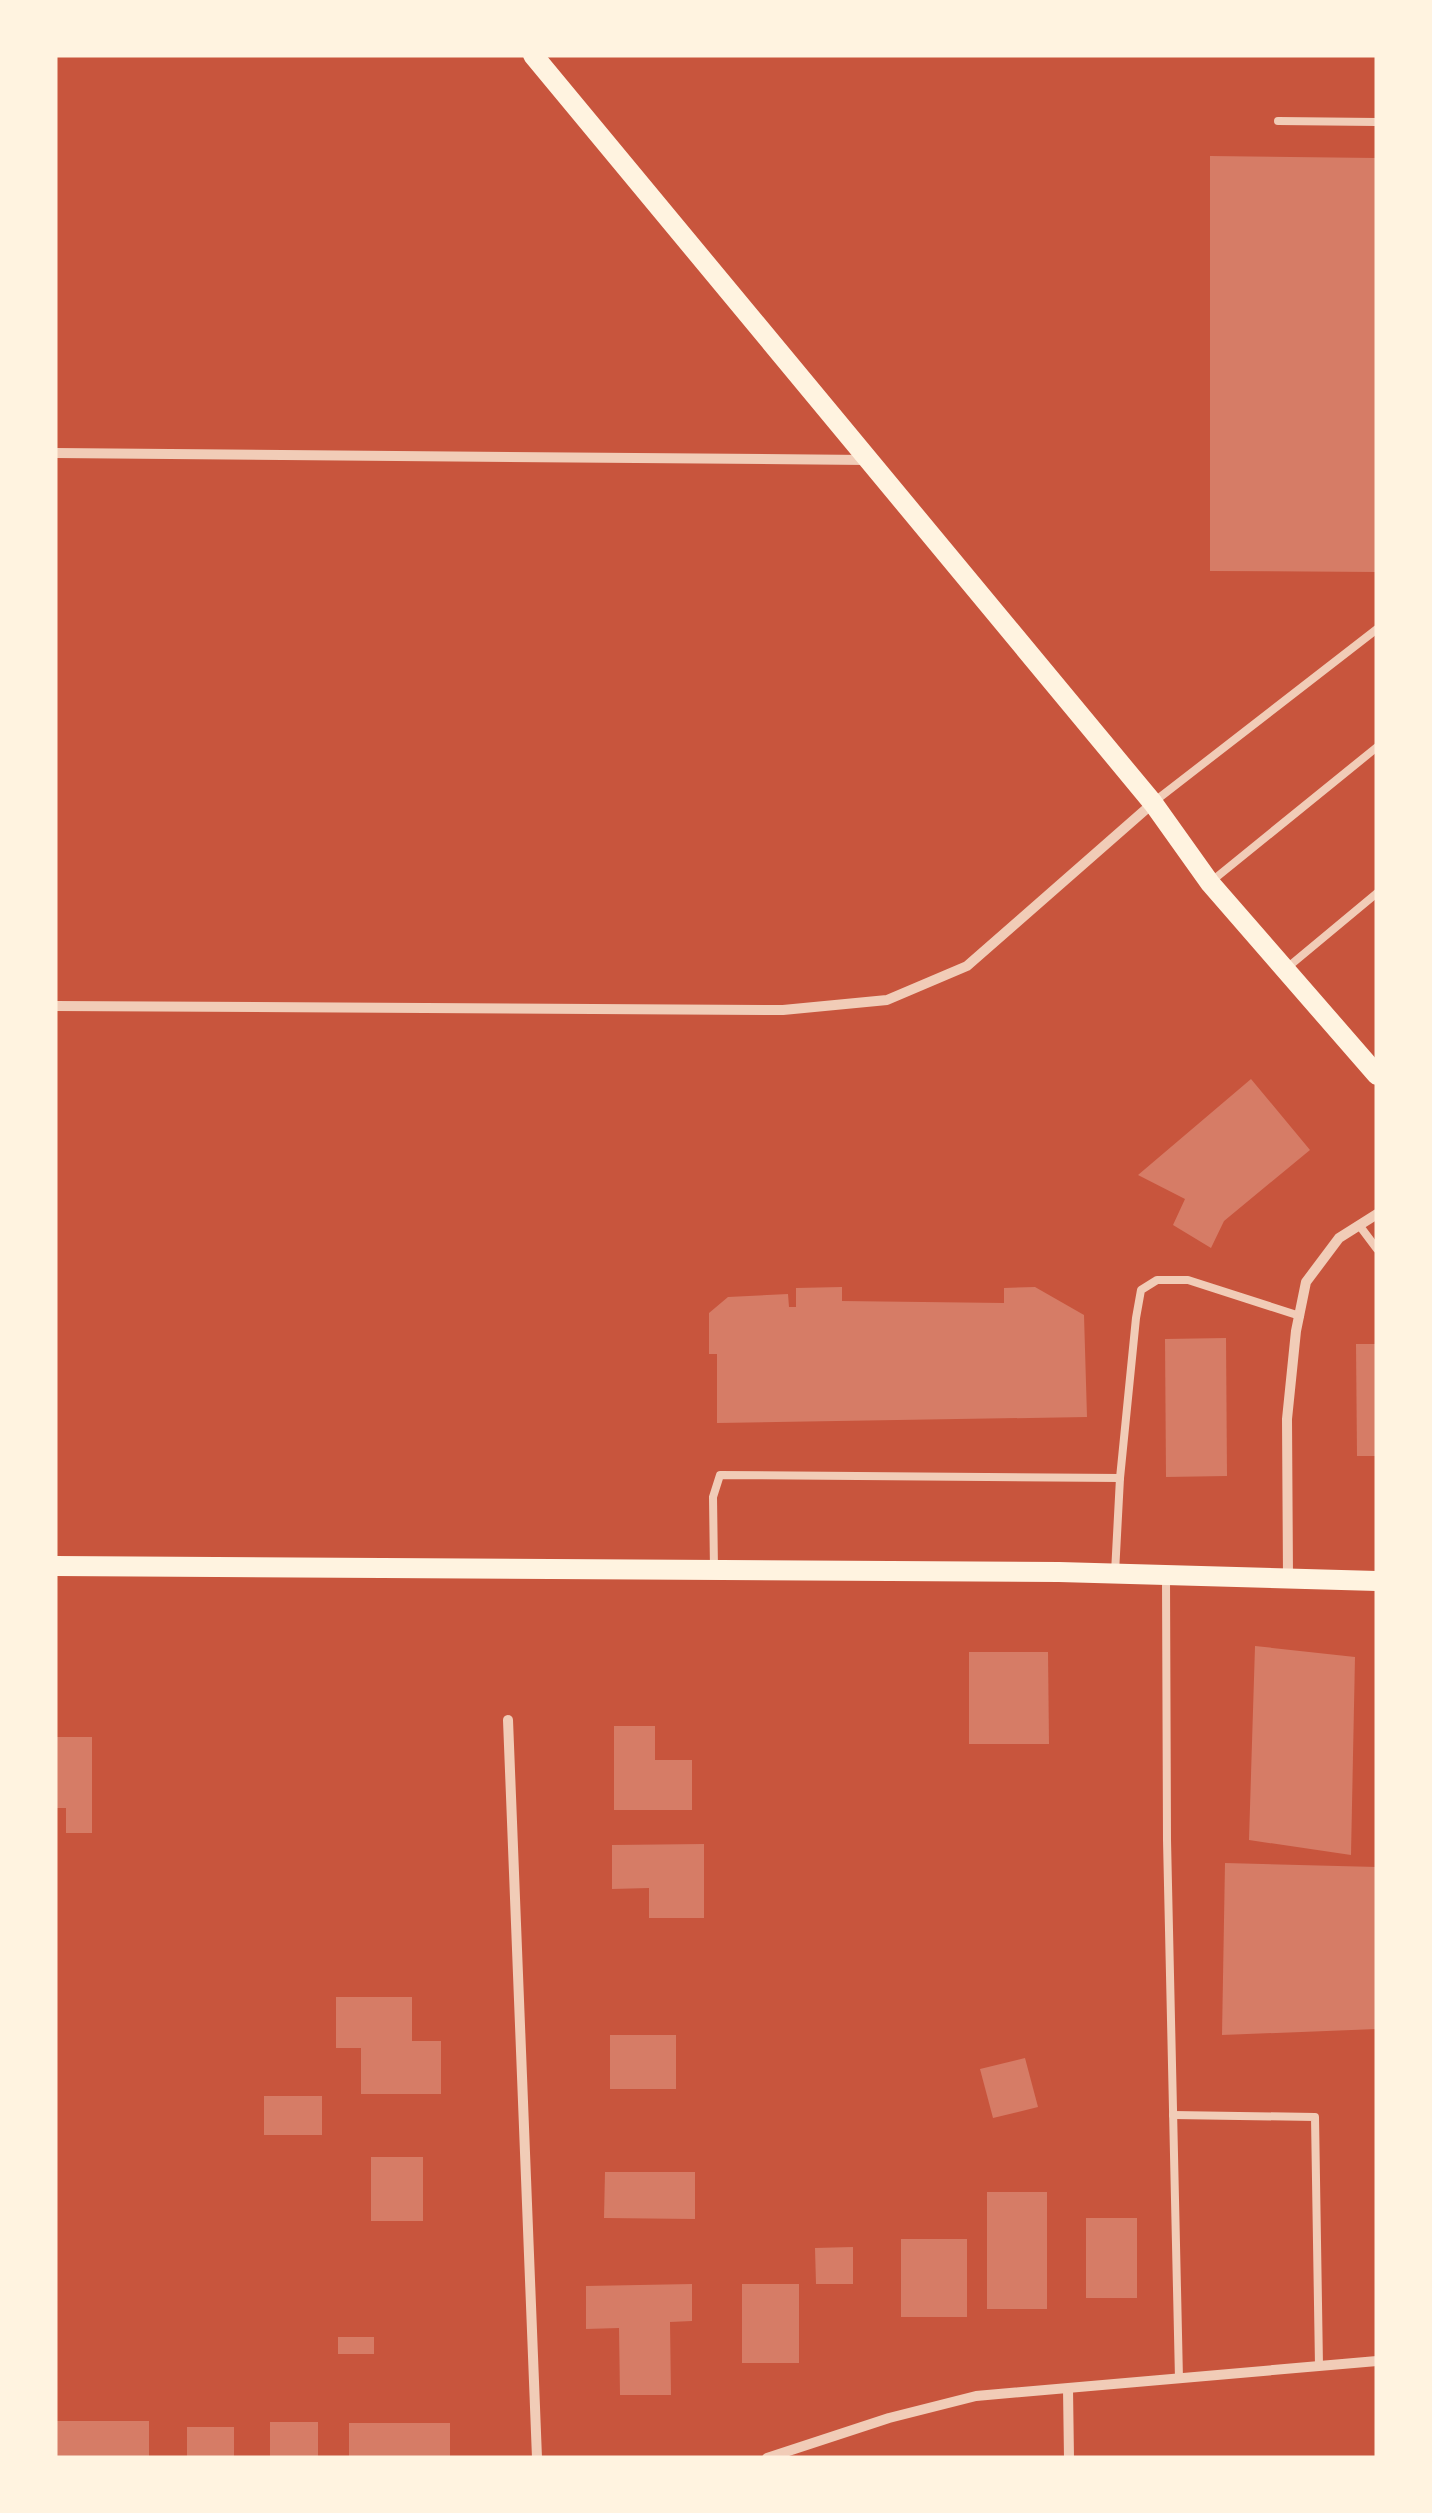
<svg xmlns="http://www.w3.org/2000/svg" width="1432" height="2513" font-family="Bitter,serif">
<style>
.building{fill:#d67c66}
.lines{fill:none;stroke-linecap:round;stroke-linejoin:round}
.service{stroke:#f1ccb7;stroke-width:8}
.minor{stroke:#f1ccb7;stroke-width:10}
.secondary{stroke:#fff3e0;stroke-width:20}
</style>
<rect width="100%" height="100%" fill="#c8553d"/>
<g class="building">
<path d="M1210,156L1377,158V572L1210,571Z"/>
<path d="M1251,1079L1310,1150L1224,1221L1211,1248L1173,1225L1185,1199L1138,1175Z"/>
<path d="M842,1287V1301L1004,1303V1288L1035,1287L1084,1315L1087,1417L717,1423V1354H709V1313L728,1297L788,1294L789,1307H796V1288Z"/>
<path d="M1226,1338L1227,1476L1166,1477L1165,1339Z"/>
<path d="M1356,1344H1377V1456H1357Z"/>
<path d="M1255,1646L1355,1657L1351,1855L1249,1840Z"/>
<path d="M969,1652H1048L1049,1744H969Z"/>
<path d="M614,1726H655V1760H692V1810H614Z"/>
<path d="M55,1737H92V1833H66V1808H55Z"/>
<path d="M704,1844V1918H649V1888L612,1889V1845Z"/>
<path d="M1225,1863L1377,1867V2029L1222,2035Z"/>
<path d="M336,1997H412V2041H441V2094H361V2048H336Z"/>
<rect x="610" y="2035" width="66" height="54"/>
<path d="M1025,2058L1038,2107L993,2118L980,2069Z"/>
<rect x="264" y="2096" width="58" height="39"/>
<rect x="371" y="2157" width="52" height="64"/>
<path d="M605,2172H695V2219L604,2218Z"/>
<rect x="987" y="2192" width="60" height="117"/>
<rect x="1086" y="2218" width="51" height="80"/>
<rect x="901" y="2239" width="66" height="78"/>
<path d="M853,2247V2284H816L815,2248Z"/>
<path d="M692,2284V2321L670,2322L671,2395H620L619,2328L586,2329V2286Z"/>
<rect x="742" y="2284" width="57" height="79"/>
<rect x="338" y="2337" width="36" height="17"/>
<rect x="55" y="2421" width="94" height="37"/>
<rect x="270" y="2422" width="48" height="36"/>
<rect x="349" y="2423" width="101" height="35"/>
<rect x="187" y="2427" width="47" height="31"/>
</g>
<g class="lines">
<g class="service">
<path d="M1278,121L1377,122"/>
<path d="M1155,801L1377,629"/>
<path d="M1213,880L1377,747"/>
<path d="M1288,967L1377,893"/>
<path d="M1359,1225L1377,1249"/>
<path d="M1120,1478L1136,1318L1141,1290L1157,1280H1188L1300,1316"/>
<path d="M714,1569L713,1497L720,1475L1120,1478L1115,1573"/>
<path d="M1166,1579L1167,1840L1179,2379"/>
<path d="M1173,2115L1315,2117L1319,2366"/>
</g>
<g class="minor">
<path d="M55,453L867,460"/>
<path d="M55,1006L783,1010L887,1000L967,966L1153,803"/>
<path d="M1288,1577L1287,1419L1296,1331L1306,1282L1339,1238L1377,1214"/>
<path d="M508,1720L537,2458"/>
<path d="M1068,2389L1069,2458"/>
<path d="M767,2458L889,2418L976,2396L1377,2361"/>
</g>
<g class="secondary">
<path d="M533,55L1153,803L1210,883L1377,1075"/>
<path d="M55,1566L1059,1572L1377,1581"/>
</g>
</g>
<rect width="1432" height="2513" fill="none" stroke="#fff3e0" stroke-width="115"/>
</svg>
